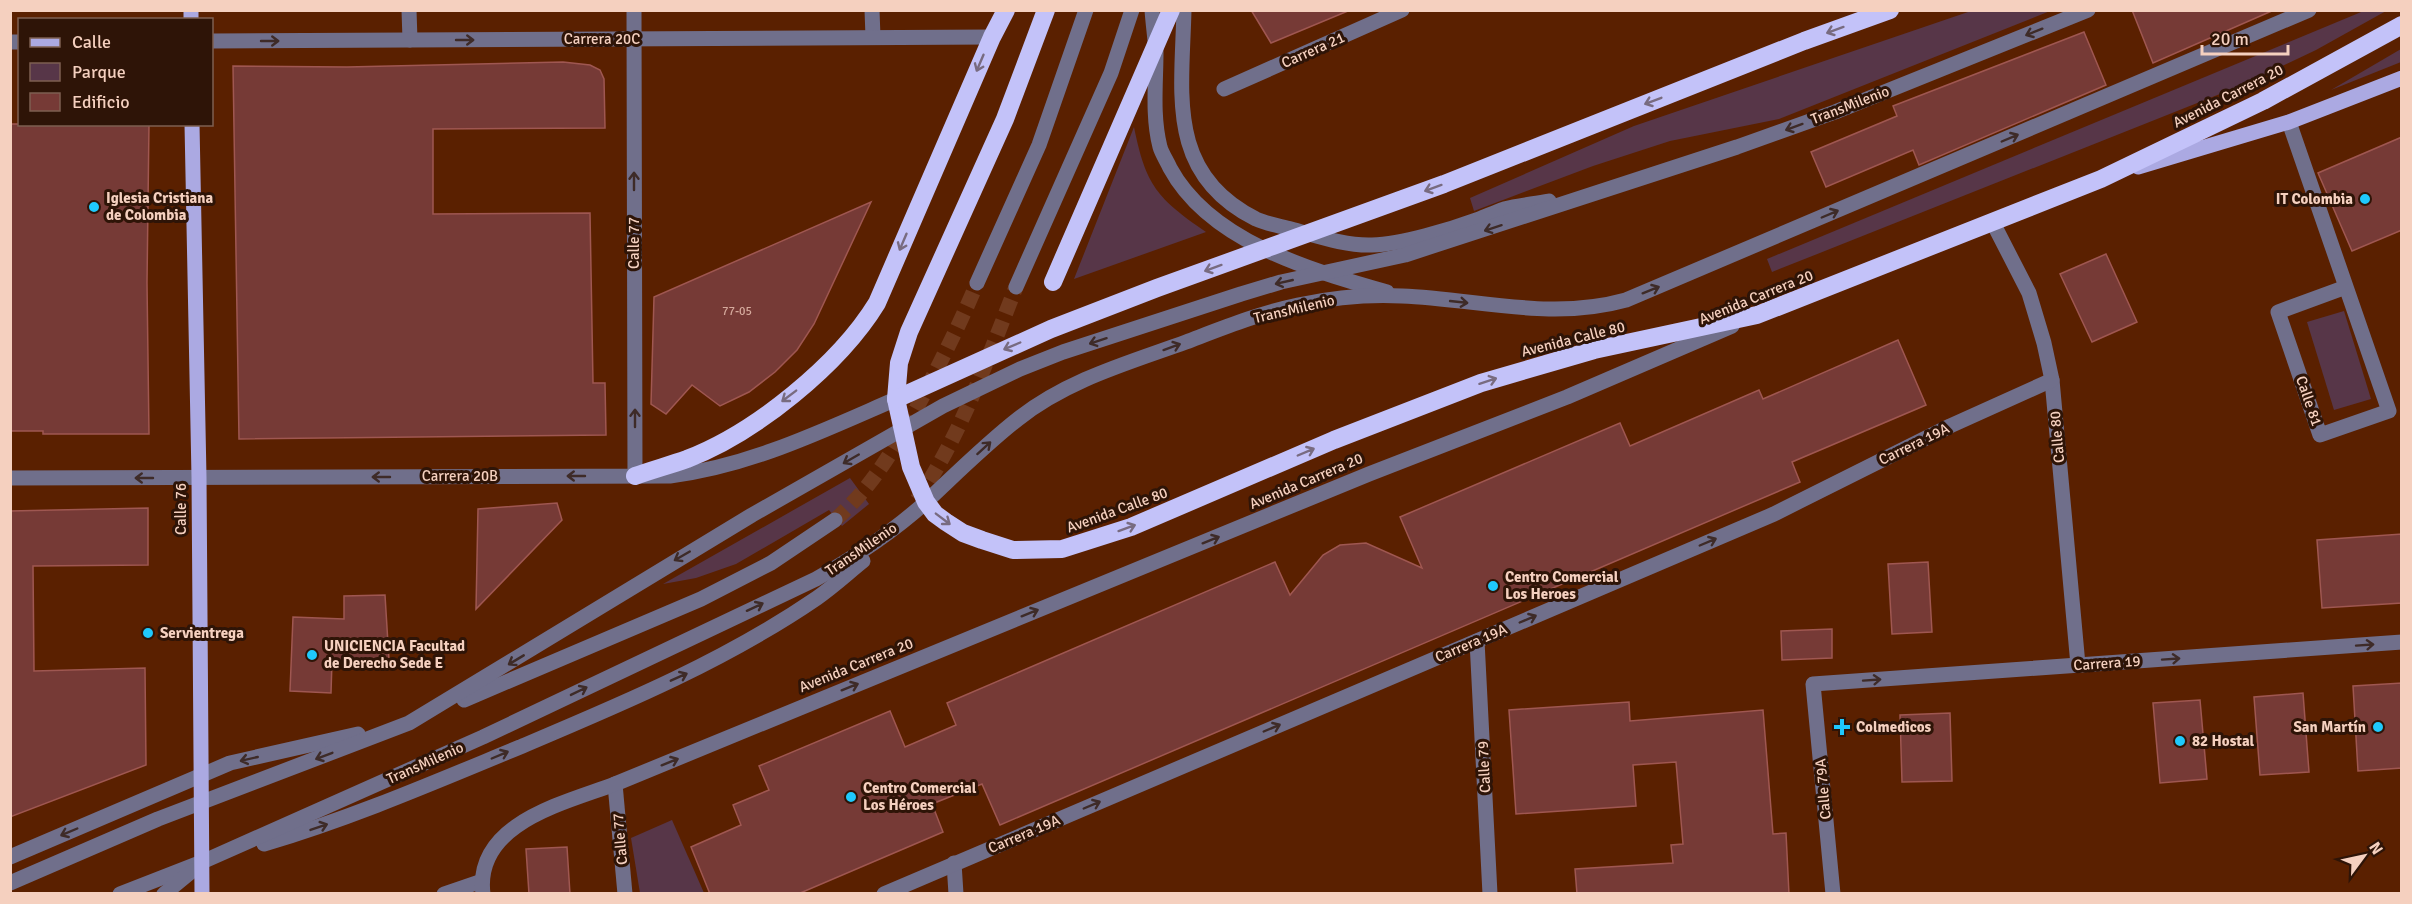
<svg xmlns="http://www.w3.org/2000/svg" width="2412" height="904" font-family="Signika,sans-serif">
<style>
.green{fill:#573648}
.building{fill:#763a36;stroke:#9f5751;stroke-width:1.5}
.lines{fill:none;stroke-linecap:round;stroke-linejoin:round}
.minor-tunnel{stroke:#713a1d;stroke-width:15;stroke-dasharray:15 8;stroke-linecap:butt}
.minor{stroke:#706f8b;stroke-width:15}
.major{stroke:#aba9e2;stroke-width:15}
.highway{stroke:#c3c2f9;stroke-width:18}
.oneway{stroke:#786b80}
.oneway2{stroke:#3e2b28}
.poi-dot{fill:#1fc9fd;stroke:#2e1407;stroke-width:2}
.labels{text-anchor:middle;stroke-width:6;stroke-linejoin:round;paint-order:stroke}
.number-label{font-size:12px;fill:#d5aa9d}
.street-label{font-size:15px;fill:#f5d0bf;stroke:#2e1407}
.poi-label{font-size:15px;font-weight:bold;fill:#f5d0bf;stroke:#2e1407;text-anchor:start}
</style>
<rect width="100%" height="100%" fill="#5a2000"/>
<g class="green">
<path d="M2366,10L2386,11L2316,50L2240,86L1772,272L1767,259Z"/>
<path d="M1971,11H2050L1779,119L1670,141L1593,166L1474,211L1470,198L1634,126Z"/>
<path d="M2401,49V62L2331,90Z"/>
<path d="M1134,127C1146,186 1157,198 1206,232L1074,279Z"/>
<path d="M2344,311L2371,399L2334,410L2307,322Z"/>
<path d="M850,478L869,504L842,526L829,510L736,564L696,578L663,584Z"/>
<path d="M672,820L704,893H640L631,838Z"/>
</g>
<g class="building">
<path d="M1251,10H1348V11L1271,43Z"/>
<path d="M2132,10H2274L2153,63Z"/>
<path d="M2084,32L2106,85L1919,165L1913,150L1826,187L1811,152L1897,116L1893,106Z"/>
<path d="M563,62L590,65L600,70L604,79L605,128L433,129V214L590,213L593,383H605L606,435L239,439L233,66L347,67Z"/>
<path d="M10,124H149L147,283L149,434H43V431H10Z"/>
<path d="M2402,137V230L2352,251L2318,173Z"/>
<path d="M871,202L814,324L797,350L775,372L749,392L720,406L692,385L666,414L651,404L654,297Z"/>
<path d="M2106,254L2137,322L2092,342L2060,274Z"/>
<path d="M1898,340L1926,405L1792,462L1800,482L1000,825L982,784L932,804L943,832L798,894H710L691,847L741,825L733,805L769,790L759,766L890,711L905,747L956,725L947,703L1275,562L1290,595L1323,555L1340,545L1366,543L1422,568L1400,517L1620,423L1630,446L1759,390L1763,399Z"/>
<path d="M557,503L562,520L476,609L478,509Z"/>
<path d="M148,508V565L33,566L34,671L145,668L146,765L10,817V511Z"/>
<path d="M2402,534V603L2322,608L2317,540Z"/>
<path d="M1928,562L1932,632L1892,634L1888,564Z"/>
<path d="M385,595L389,660L332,661L331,693L290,691L293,617L344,619V596Z"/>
<path d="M1832,629V658L1782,660L1781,631Z"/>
<path d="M2402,683V768L2358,771L2353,686Z"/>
<path d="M2303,693L2309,772L2260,775L2254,697Z"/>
<path d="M2200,700L2207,779L2160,783L2153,703Z"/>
<path d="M1629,702L1630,721L1763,710L1773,834L1786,833L1789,894H1577L1575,869L1673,863L1671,845L1683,844L1676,762L1633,765L1636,806L1516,814L1509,710Z"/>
<path d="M1950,713L1952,781L1902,782L1900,715Z"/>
<path d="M567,847L570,894H529L526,849Z"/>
</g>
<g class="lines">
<g class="minor-tunnel">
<path d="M917,500C961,435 987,360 1016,287"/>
<path d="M835,520C876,483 897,444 923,396C942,359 961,322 977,283"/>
</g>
<g class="minor">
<path d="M409,10L410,40"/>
<path d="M634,10L635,476"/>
<path d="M872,10L873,37"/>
<path d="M1152,10C1153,24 1155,38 1156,52C1156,83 1152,116 1160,147C1162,154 1167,161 1170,168C1210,242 1311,270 1387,292"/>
<path d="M1184,10C1182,94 1166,174 1256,219C1267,224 1280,226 1291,229C1317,236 1346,246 1372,245C1402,244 1449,230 1479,219C1487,216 1495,212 1504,209C1519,205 1534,204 1549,201"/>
<path d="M212,41L992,37"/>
<path d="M10,42H20"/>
<path d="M1224,89L1402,10"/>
<path d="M2289,122L2389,411L2320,435L2278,312L2346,287"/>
<path d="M1992,221L2029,293L2044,343L2052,380L2078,665"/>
<path d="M977,283L1039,145L1086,10"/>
<path d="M1016,287L1111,73L1132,10"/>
<path d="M10,478L670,476C750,466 822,431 896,399"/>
<path d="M1477,641L1490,894"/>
<path d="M464,700L701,599L771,563L835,520"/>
<path d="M615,784L625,894"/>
<path d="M264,844C352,818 435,782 520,747C622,704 725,661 817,598C833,587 848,573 863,561"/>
<path d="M10,857L230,763L358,734"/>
<path d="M954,863L956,894"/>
<path d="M10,883L158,819L409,723L752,515L943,406L1020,369L1063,352L1241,294L1281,282L1405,255L1737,147L1835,112L2088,10"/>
<path d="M120,894L202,862L483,737L816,579C855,557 894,531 927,501C957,473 986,444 1018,419C1067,380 1128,363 1186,342C1223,328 1260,313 1298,305C1331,298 1367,294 1402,296C1478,299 1551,321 1626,300L2309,10"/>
<path d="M164,894L192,871"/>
<path d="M444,894L482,881"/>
<path d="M483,894C474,823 565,803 615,784L1369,474L1567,397L1732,326"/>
<path d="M884,894L1774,514L1950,426L2052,380"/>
<path d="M1833,894L1813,684L2402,642"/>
</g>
<g class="major">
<path d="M191,10V20"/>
<path d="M192,124L199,477L202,894"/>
<path d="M2138,167L2289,122L2402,78"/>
</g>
<g class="highway">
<path d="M1046,10L1005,119L909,332L899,363L896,399L911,467L926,502L935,514L946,522L963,533L982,540L1013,550L1062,549L1131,527L1334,440L1481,383L1594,350L1757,315L2101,179L2263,101L2402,25"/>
<path d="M1053,282L1171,10"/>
<path d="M896,399L1051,329L1157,288L1444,184L1804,41L1890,10"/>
<path d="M635,476C652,470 670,465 687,459C755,433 839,365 877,303L992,37L1006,10"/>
</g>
</g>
<defs><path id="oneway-shaft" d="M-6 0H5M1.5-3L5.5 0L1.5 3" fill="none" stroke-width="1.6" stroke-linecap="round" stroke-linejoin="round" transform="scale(1.5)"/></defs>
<g class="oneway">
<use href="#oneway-shaft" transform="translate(1835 30) rotate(160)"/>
<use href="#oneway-shaft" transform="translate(980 63) rotate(113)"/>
<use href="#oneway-shaft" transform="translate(1653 101) rotate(159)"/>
<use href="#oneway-shaft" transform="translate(1433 188) rotate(160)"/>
<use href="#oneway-shaft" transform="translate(903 242) rotate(113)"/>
<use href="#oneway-shaft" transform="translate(1213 268) rotate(160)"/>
<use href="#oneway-shaft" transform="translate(1012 346) rotate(157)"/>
<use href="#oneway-shaft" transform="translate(1488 381) rotate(-18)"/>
<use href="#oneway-shaft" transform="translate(789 396) rotate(143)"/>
<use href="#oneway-shaft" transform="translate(1306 452) rotate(-23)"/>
<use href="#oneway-shaft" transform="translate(943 519) rotate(37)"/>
<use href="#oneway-shaft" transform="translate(1127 528) rotate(-20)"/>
</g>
<g class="oneway2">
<use href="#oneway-shaft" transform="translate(2034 32) rotate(158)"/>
<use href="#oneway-shaft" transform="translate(465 40)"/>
<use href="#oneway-shaft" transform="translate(270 41)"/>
<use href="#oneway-shaft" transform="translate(1794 127) rotate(160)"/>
<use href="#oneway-shaft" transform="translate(2010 138) rotate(-23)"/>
<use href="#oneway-shaft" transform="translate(634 181) rotate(-90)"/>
<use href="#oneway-shaft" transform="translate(1830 214) rotate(-23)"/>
<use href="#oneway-shaft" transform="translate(1493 228) rotate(162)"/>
<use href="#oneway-shaft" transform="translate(1284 282) rotate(167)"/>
<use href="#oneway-shaft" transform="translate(1651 290) rotate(-22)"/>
<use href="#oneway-shaft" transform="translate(1459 302) rotate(6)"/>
<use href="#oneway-shaft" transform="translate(1098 341) rotate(162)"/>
<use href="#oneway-shaft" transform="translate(1172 347) rotate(-20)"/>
<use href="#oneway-shaft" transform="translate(635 418) rotate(-90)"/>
<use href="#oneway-shaft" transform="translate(984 448) rotate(-42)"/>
<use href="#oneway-shaft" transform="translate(851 459) rotate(150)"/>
<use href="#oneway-shaft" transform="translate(576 476) rotate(180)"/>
<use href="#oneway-shaft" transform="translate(381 477) rotate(180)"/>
<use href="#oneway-shaft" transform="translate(144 478) rotate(-180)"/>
<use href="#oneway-shaft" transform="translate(1211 540) rotate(-22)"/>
<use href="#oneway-shaft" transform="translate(1708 542) rotate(-23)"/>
<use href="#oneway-shaft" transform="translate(682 556) rotate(150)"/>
<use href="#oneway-shaft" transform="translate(755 607) rotate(-25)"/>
<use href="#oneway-shaft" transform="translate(1030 613) rotate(-22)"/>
<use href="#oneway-shaft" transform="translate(1528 619) rotate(-23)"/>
<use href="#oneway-shaft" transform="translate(2365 645) rotate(-4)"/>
<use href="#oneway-shaft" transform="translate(2171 659) rotate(-4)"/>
<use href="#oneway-shaft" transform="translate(516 660) rotate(149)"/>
<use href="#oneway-shaft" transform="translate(679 677) rotate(-24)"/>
<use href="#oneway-shaft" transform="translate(1872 680) rotate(-4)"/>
<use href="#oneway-shaft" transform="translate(850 687) rotate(-22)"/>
<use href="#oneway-shaft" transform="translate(579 691) rotate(-26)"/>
<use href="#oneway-shaft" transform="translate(1272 728) rotate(-23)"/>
<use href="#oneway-shaft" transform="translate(500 755) rotate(-23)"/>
<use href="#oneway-shaft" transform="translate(324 756) rotate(159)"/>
<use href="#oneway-shaft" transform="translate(249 759) rotate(167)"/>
<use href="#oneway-shaft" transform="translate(670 762) rotate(-22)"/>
<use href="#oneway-shaft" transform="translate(1092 805) rotate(-23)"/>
<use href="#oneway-shaft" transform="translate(319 827) rotate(-19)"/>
<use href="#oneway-shaft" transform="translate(69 832) rotate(157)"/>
</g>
<g class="poi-dot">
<circle cx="2365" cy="199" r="6"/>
<circle cx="94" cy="207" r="6"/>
<circle cx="1493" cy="586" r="6"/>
<circle cx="148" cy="633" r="6"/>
<circle cx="312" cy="655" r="6"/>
<path d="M1839 718h6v6h6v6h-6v6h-6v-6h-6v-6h6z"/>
<circle cx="2378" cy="727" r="6"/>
<circle cx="2180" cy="741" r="6"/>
<circle cx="851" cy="797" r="6"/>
</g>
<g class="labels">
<g class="number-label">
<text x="737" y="315">77-05</text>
</g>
<g class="street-label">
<text x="602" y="44">Carrera 20C</text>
<text transform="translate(1313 50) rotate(-24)" y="5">Carrera 21</text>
<text transform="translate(2228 96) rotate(-27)" y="5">Avenida Carrera 20</text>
<text transform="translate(1850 105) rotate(-21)" y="5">TransMilenio</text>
<text transform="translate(634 243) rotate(-90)" y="5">Calle 77</text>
<text transform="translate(1756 297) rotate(-22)" y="5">Avenida Carrera 20</text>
<text transform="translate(1294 309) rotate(-13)" y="5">TransMilenio</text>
<text transform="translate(1573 339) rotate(-14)" y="5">Avenida Calle 80</text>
<text transform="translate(2309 401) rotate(71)" y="5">Calle 81</text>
<text transform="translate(2057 437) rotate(-95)" y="5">Calle 80</text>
<text transform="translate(1914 444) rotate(-26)" y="5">Carrera 19A</text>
<text x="460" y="481">Carrera 20B</text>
<text transform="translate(1306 481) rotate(-23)" y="5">Avenida Carrera 20</text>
<text transform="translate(181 509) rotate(-90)" y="5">Calle 76</text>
<text transform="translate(1117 510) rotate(-20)" y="5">Avenida Calle 80</text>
<text transform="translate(861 549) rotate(-34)" y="5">TransMilenio</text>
<text transform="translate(1471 643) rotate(-23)" y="5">Carrera 19A</text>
<text transform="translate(2107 663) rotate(-4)" y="5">Carrera 19</text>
<text transform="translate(856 665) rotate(-22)" y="5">Avenida Carrera 20</text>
<text transform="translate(425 763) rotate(-24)" y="5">TransMilenio</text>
<text transform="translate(1484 767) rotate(-93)" y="5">Calle 79</text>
<text transform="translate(1823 789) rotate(-95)" y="5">Calle 79A</text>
<text transform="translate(1024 834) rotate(-23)" y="5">Carrera 19A</text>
<text transform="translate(620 839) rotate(-95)" y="5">Calle 77</text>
</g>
<g class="poi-label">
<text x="106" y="203">Iglesia Cristiana<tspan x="106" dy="17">de Colombia</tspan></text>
<text x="2353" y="204" text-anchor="end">IT Colombia</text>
<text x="1505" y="582">Centro Comercial<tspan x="1505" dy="17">Los Heroes</tspan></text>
<text x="160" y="638">Servientrega</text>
<text x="324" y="651">UNICIENCIA Facultad<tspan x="324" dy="17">de Derecho Sede E</tspan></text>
<text x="1856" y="732">Colmedicos</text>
<text x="2366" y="732" text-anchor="end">San Martín</text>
<text x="2192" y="746">82 Hostal</text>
<text x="863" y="793">Centro Comercial<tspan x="863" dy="17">Los Héroes</tspan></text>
</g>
</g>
<rect width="2412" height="904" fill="none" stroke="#f5d0bf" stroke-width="24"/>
<rect x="18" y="18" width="195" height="108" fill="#2e1407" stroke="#7e5f51" stroke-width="1.5"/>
<rect x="30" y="38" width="30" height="9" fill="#aba9e2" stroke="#7e5f51" stroke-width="1.5"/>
<text x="72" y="48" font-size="18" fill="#f5d0bf">Calle</text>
<rect x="30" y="63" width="30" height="18" fill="#573648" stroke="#7e5f51" stroke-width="1.5"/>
<text x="72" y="78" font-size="18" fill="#f5d0bf">Parque</text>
<rect x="30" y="93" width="30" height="18" fill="#763a36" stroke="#7e5f51" stroke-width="1.5"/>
<text x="72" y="108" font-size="18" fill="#f5d0bf">Edificio</text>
<g transform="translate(2364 856) rotate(57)" stroke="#2e1407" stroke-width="4.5" paint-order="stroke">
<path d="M0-4.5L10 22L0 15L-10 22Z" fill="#f5d0bf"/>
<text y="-9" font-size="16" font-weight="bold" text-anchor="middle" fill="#f5d0bf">N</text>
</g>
<path d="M2202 45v9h86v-9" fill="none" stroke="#f5d0bf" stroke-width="3"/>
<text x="2211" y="45" font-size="18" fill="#f5d0bf" stroke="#2e1407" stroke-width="4.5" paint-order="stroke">20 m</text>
</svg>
